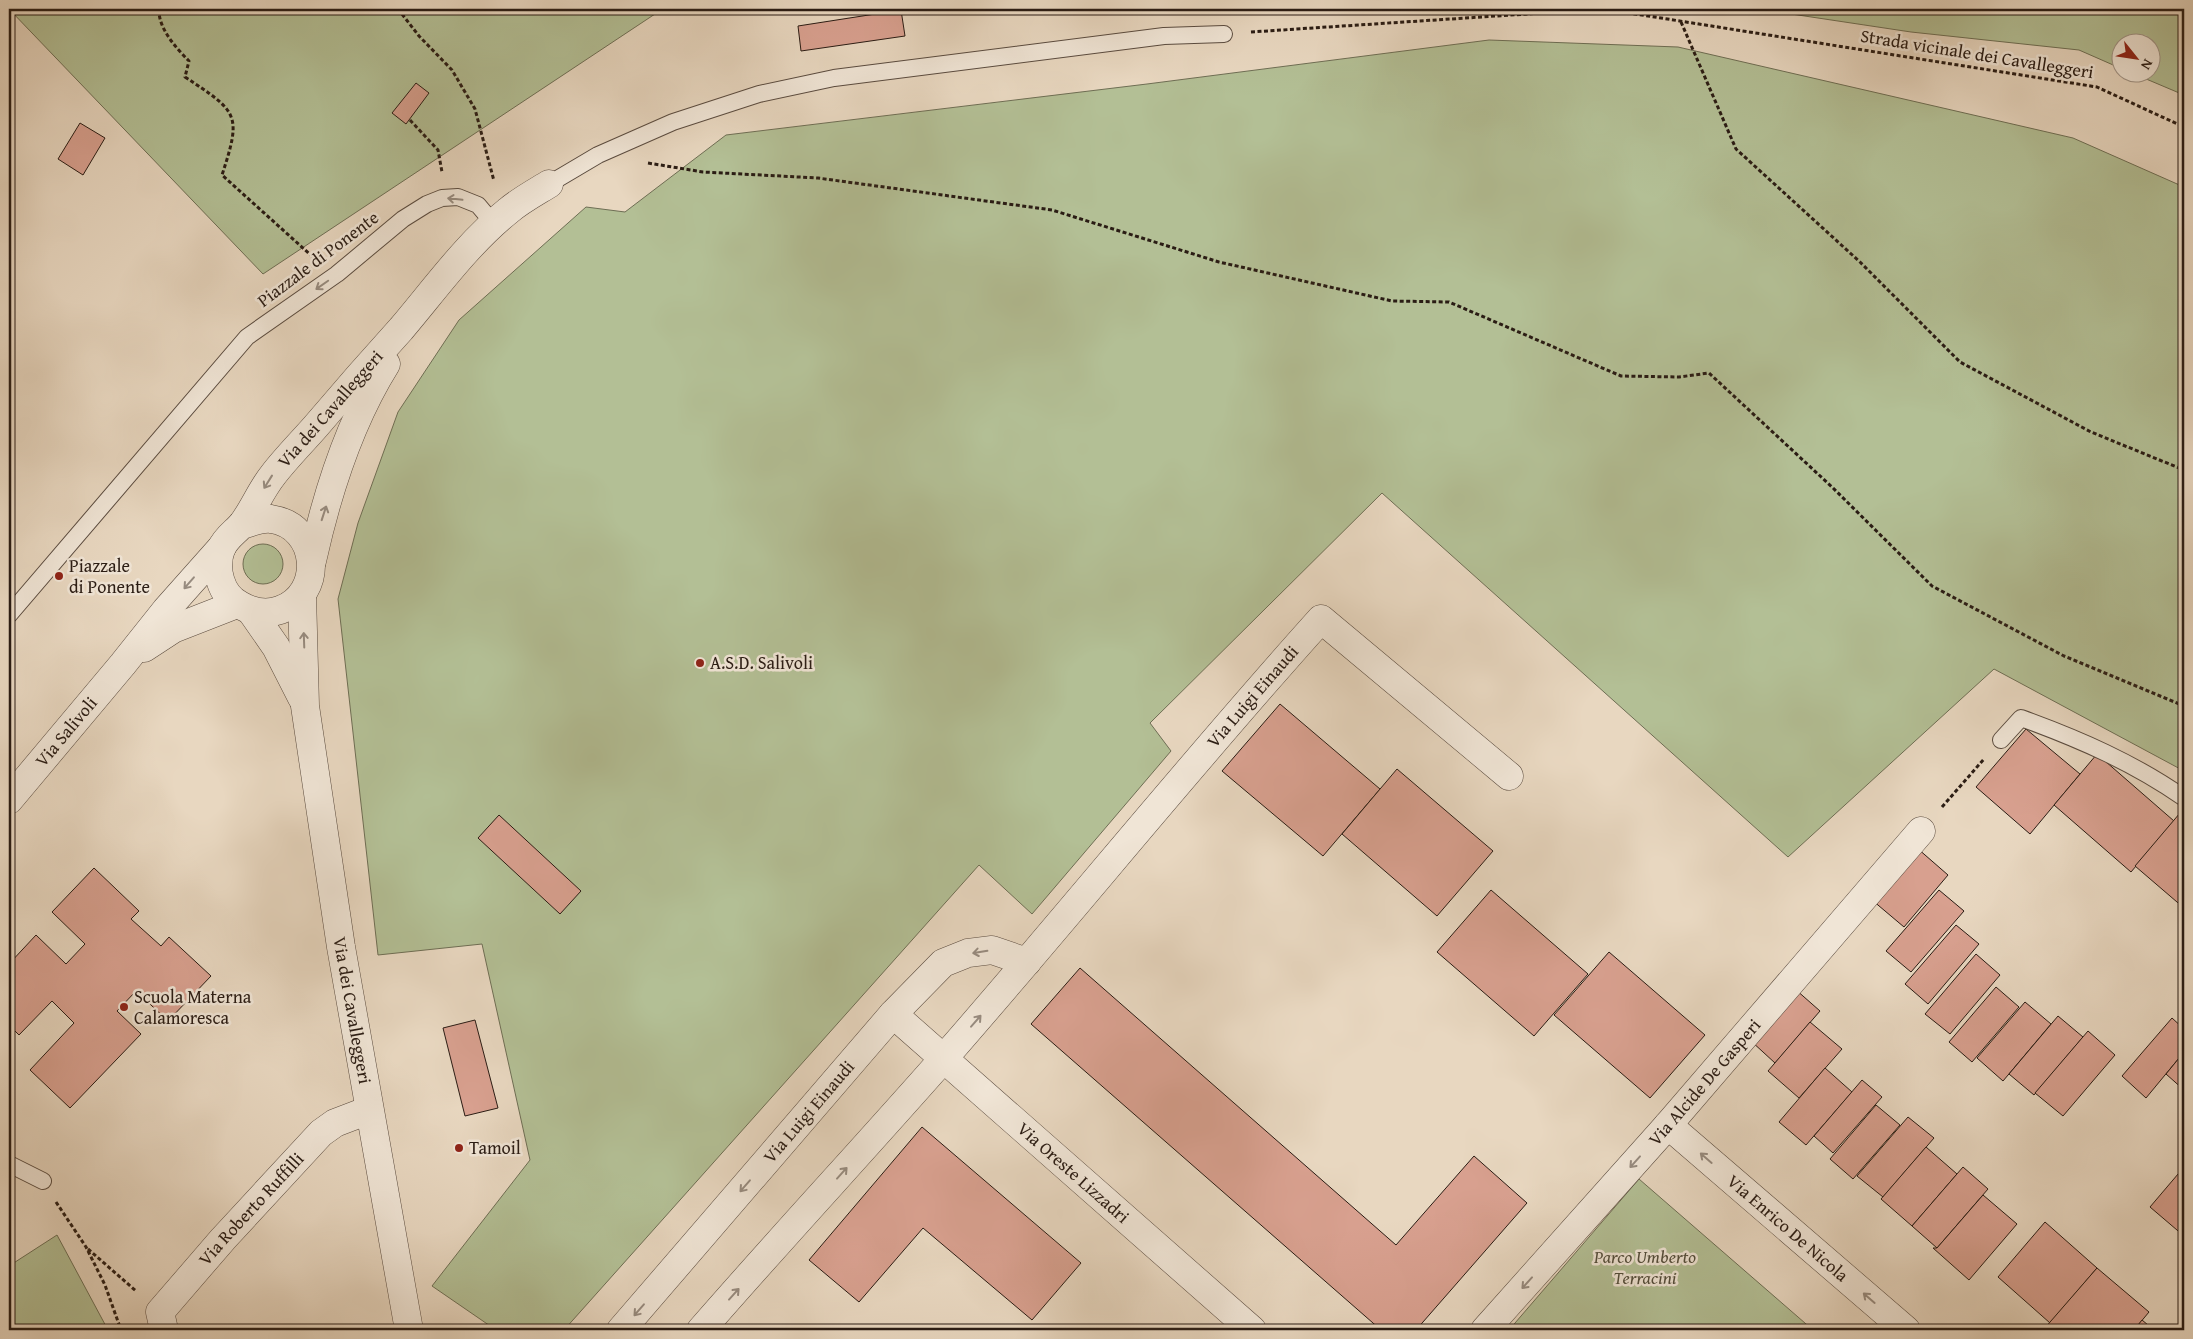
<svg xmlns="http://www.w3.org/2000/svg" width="2193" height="1339" font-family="'Gentium Book Plus',serif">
	<rect width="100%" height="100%" fill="#e8d7c0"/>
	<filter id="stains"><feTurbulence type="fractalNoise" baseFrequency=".004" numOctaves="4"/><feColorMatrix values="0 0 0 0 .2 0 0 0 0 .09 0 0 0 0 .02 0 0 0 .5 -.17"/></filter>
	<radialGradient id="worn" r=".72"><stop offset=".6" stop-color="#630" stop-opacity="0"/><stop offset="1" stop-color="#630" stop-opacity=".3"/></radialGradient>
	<g fill="#b3bf95" stroke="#6e6e54">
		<polygon points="9,9 671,9 655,14 263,274"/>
		<polygon points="1758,9 2184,9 2184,95 2132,73 2150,72 2150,42 2120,42 2120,68 2079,50 1911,32"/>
		<polygon points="1489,40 1678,47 2073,138 2184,187 2184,771 1994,669 1788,857 1382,493 1150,723 1171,751 1032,914 979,865 564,1330 496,1330 432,1286 530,1160 482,944 378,955 338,599 358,523 398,412 459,320 586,207 625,212 726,135 1147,84"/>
		<circle cx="263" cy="564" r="20"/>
		<polygon points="1639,1179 1813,1330 1509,1330"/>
		<polygon points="57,1235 108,1330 9,1330 9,1266"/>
	</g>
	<g fill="#d8a08f" stroke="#2a1c14">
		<polygon points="901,10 905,36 801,51 798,26"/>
		<polygon points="416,83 429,93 406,124 392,113"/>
		<polygon points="80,123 105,138 83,175 58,159"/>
		<polygon points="1280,704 1380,789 1323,856 1222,771"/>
		<polygon points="2026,729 2080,774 2030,834 1976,787"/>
		<polygon points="2097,754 2174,821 2131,872 2054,805"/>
		<polygon points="1397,769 1493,851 1437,916 1342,834"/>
		<polygon points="2180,813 2184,817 2184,908 2135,866"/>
		<polygon points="499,815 581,891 560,914 478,838"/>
		<polygon points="1917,848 1948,875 1904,927 1872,900"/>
		<polygon points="94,868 139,911 131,919 161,946 169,937 211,976 168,1021 136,991 117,1011 141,1034 70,1108 30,1070 74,1023 52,1001 19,1035 9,1025 9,964 36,935 66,964 85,944 52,912"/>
		<polygon points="1491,890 1588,974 1534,1036 1437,952"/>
		<polygon points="1939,890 1964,911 1911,972 1886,951"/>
		<polygon points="1956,925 1979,944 1928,1004 1905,984"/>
		<polygon points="1609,952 1705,1035 1650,1098 1554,1015"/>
		<polygon points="1976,954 2000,975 1950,1034 1925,1014"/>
		<polygon points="1080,968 1396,1245 1474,1156 1527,1203 1416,1330 1381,1330 1031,1024"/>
		<polygon points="1996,987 2019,1007 1972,1062 1949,1042"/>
		<polygon points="1795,989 1820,1011 1775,1063 1751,1041"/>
		<polygon points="2025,1002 2051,1024 2003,1081 1977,1058"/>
		<polygon points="2058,1016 2083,1037 2034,1095 2009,1074"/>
		<polygon points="2172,1018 2184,1029 2184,1052 2146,1098 2122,1076"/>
		<polygon points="475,1020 498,1108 465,1116 443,1028"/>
		<polygon points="1810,1022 1842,1049 1799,1098 1768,1071"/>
		<polygon points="2088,1031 2115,1055 2063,1116 2035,1093"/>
		<polygon points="2184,1052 2184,1090 2166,1074"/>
		<polygon points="1825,1068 1852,1092 1806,1145 1779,1122"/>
		<polygon points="1862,1080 1882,1097 1833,1153 1814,1136"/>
		<polygon points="1876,1105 1900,1125 1853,1179 1830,1159"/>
		<polygon points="1908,1117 1934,1138 1883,1197 1857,1176"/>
		<polygon points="922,1127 1081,1263 1032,1320 923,1228 859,1302 809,1260"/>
		<polygon points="1926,1147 1957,1174 1912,1226 1881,1199"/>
		<polygon points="1963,1167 1988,1189 1937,1248 1912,1226"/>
		<polygon points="2184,1167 2184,1236 2150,1207"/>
		<polygon points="1983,1195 2017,1224 1969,1280 1933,1248 1937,1248"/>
		<polygon points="2045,1222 2097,1268 2050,1323 1998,1277"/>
		<polygon points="2097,1268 2149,1312 2134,1330 2045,1330 2044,1329"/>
		<polygon points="2142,1320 2154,1330 2134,1330"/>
	</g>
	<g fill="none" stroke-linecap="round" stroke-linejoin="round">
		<defs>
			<g id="lane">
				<polyline points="549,184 598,155 673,122 759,94 834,78 1164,36 1224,34"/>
				<polyline points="9,615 247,337 337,274 403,219 427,204 442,198 458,197 478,205 494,224"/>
				<path d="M2001,740L2021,718C2079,739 2134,763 2184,798"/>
				<polyline points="9,1164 43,1181"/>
			</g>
			<g id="street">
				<path id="s1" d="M242,525C251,522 261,518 271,519C320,526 325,594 280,610C266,615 252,612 240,605C220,595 214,568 221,549C226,537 236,532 243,523C254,508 261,490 273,475C286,458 302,442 316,426C344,393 372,361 401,329C435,289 467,244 508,211C521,200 536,192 549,184"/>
				<path d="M312,561C327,493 349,423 386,364"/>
				<path id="s2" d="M302,595L305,706L341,947L409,1330"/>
				<polyline points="251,611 276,647 302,698"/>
				<polyline points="144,648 173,629 237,604"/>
				<path id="s3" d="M9,800L123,664L166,610L222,547"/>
				<path id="s4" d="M893,1014L1252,1330"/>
				<path id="s5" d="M1668,1125L1906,1330"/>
				<path id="s6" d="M164,1330L160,1312L223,1239L321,1133L335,1123L369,1110"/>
				<path id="s7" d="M621,1330L893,1014L943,963L968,953L992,950L1027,962"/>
				<path id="s8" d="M701,1330C781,1238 864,1149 944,1058C1071,913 1192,762 1321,619L1509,776"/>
				<path id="s9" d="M1485,1330L1668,1125L1921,831"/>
			</g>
		</defs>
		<use href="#lane" stroke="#5a4b3f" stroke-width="18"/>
		<use href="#street" stroke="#5a4b3f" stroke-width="29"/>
		<g stroke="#2a1c14" stroke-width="3" stroke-dasharray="4 2.5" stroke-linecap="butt">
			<path d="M159,9C158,28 176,48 189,61L185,77C238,112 242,114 222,175L314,258"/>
			<polyline points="398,9 419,36 452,70 475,109 494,181"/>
			<polyline points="1681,22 1736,149 1860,262 1960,362 2091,432 2184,470"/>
			<polyline points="1251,32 1604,9 2097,87 2184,127"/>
			<polyline points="410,120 438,150 442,172"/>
			<polyline points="648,163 703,172 818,178 1052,210 1219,262 1392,301 1449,302 1621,376 1679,377 1709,373 1832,487 1932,586 2064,656 2184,706"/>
			<polyline points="1942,807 1984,759"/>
			<polyline points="56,1202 86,1247 105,1285 121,1330"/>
			<polyline points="88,1249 136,1291"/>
		</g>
		<use href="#lane" stroke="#f0e5d6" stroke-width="16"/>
		<use href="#street" stroke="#f0e5d6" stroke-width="28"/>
	</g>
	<defs><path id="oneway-shaft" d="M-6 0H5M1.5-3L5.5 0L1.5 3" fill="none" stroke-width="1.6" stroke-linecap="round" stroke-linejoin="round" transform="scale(1.25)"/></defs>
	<g stroke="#978b7f">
		<use href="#oneway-shaft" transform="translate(455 199) rotate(-174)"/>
		<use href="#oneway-shaft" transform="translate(322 285) rotate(145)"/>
		<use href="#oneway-shaft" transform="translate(268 482) rotate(122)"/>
		<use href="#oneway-shaft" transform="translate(324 513) rotate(-72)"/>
		<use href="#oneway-shaft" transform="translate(189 583) rotate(131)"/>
		<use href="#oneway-shaft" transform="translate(304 640) rotate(-92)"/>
		<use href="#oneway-shaft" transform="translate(980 952) rotate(171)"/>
		<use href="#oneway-shaft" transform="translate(976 1021) rotate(-49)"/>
		<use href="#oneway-shaft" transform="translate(1706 1158) rotate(-139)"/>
		<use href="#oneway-shaft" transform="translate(1635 1162) rotate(132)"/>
		<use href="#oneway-shaft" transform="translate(842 1173) rotate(-48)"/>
		<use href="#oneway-shaft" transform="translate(745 1186) rotate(131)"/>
		<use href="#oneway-shaft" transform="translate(1527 1283) rotate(132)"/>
		<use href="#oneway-shaft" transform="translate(734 1294) rotate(-48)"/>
		<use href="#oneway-shaft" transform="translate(1869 1298) rotate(-139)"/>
		<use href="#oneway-shaft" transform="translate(639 1310) rotate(131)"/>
	</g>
	<g fill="#8f2418" stroke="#f0e5d6" stroke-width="2">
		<circle cx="59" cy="576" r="5"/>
		<circle cx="700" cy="663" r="5"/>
		<circle cx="124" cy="1007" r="5"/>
		<circle cx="459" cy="1148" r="5"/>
	</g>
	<g text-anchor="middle" stroke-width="5" stroke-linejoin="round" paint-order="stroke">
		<g font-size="18" fill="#2a1c14" stroke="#f0e5d6">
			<text transform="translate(1977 54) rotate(9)" y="6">Strada vicinale dei Cavalleggeri</text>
			<text transform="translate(318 259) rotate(-37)" y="6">Piazzale di Ponente</text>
			<text dy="6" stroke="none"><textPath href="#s1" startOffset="439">Via dei Cavalleggeri</textPath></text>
			<text dy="6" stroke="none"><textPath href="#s8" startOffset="840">Via Luigi Einaudi</textPath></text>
			<text dy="6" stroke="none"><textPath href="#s3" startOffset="89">Via Salivoli</textPath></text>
			<text dy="6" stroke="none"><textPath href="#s2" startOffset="419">Via dei Cavalleggeri</textPath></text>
			<text dy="6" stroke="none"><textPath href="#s9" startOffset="331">Via Alcide De Gasperi</textPath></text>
			<text dy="6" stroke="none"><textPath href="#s7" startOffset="288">Via Luigi Einaudi</textPath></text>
			<text dy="6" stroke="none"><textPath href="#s4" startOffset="240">Via Oreste Lizzadri</textPath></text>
			<text dy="6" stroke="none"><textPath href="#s6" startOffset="156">Via Roberto Ruffilli</textPath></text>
			<text dy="6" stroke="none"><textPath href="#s5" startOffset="158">Via Enrico De Nicola</textPath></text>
		</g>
		<g font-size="18" fill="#2a1c14" stroke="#f0e5d6" text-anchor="start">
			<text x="69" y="572">Piazzale<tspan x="69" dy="21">di Ponente</tspan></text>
			<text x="710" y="669">A.S.D. Salivoli</text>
			<text x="134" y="1003">Scuola Materna<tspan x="134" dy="21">Calamoresca</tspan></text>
			<text x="469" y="1154">Tamoil</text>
		</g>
		<g font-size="18" font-style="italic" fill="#534d3b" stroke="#f0e5d6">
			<text x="1645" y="1263">Parco Umberto<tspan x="1645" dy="21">Terracini</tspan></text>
		</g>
	</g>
	<rect width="2193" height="1339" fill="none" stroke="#e8d7c0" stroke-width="30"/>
	<rect x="10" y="10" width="2173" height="1319" fill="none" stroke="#2a1c14" stroke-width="2.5"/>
	<rect x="15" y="15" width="2163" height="1309" fill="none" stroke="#2a1c14"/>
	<g transform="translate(2136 58) rotate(120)"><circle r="24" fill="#f0e5d6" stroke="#a19588"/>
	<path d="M0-4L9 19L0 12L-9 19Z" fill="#8f2418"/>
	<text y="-8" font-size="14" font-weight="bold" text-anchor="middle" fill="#2a1c14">N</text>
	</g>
	<rect width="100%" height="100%" filter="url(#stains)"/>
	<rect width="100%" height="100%" fill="url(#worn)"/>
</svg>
